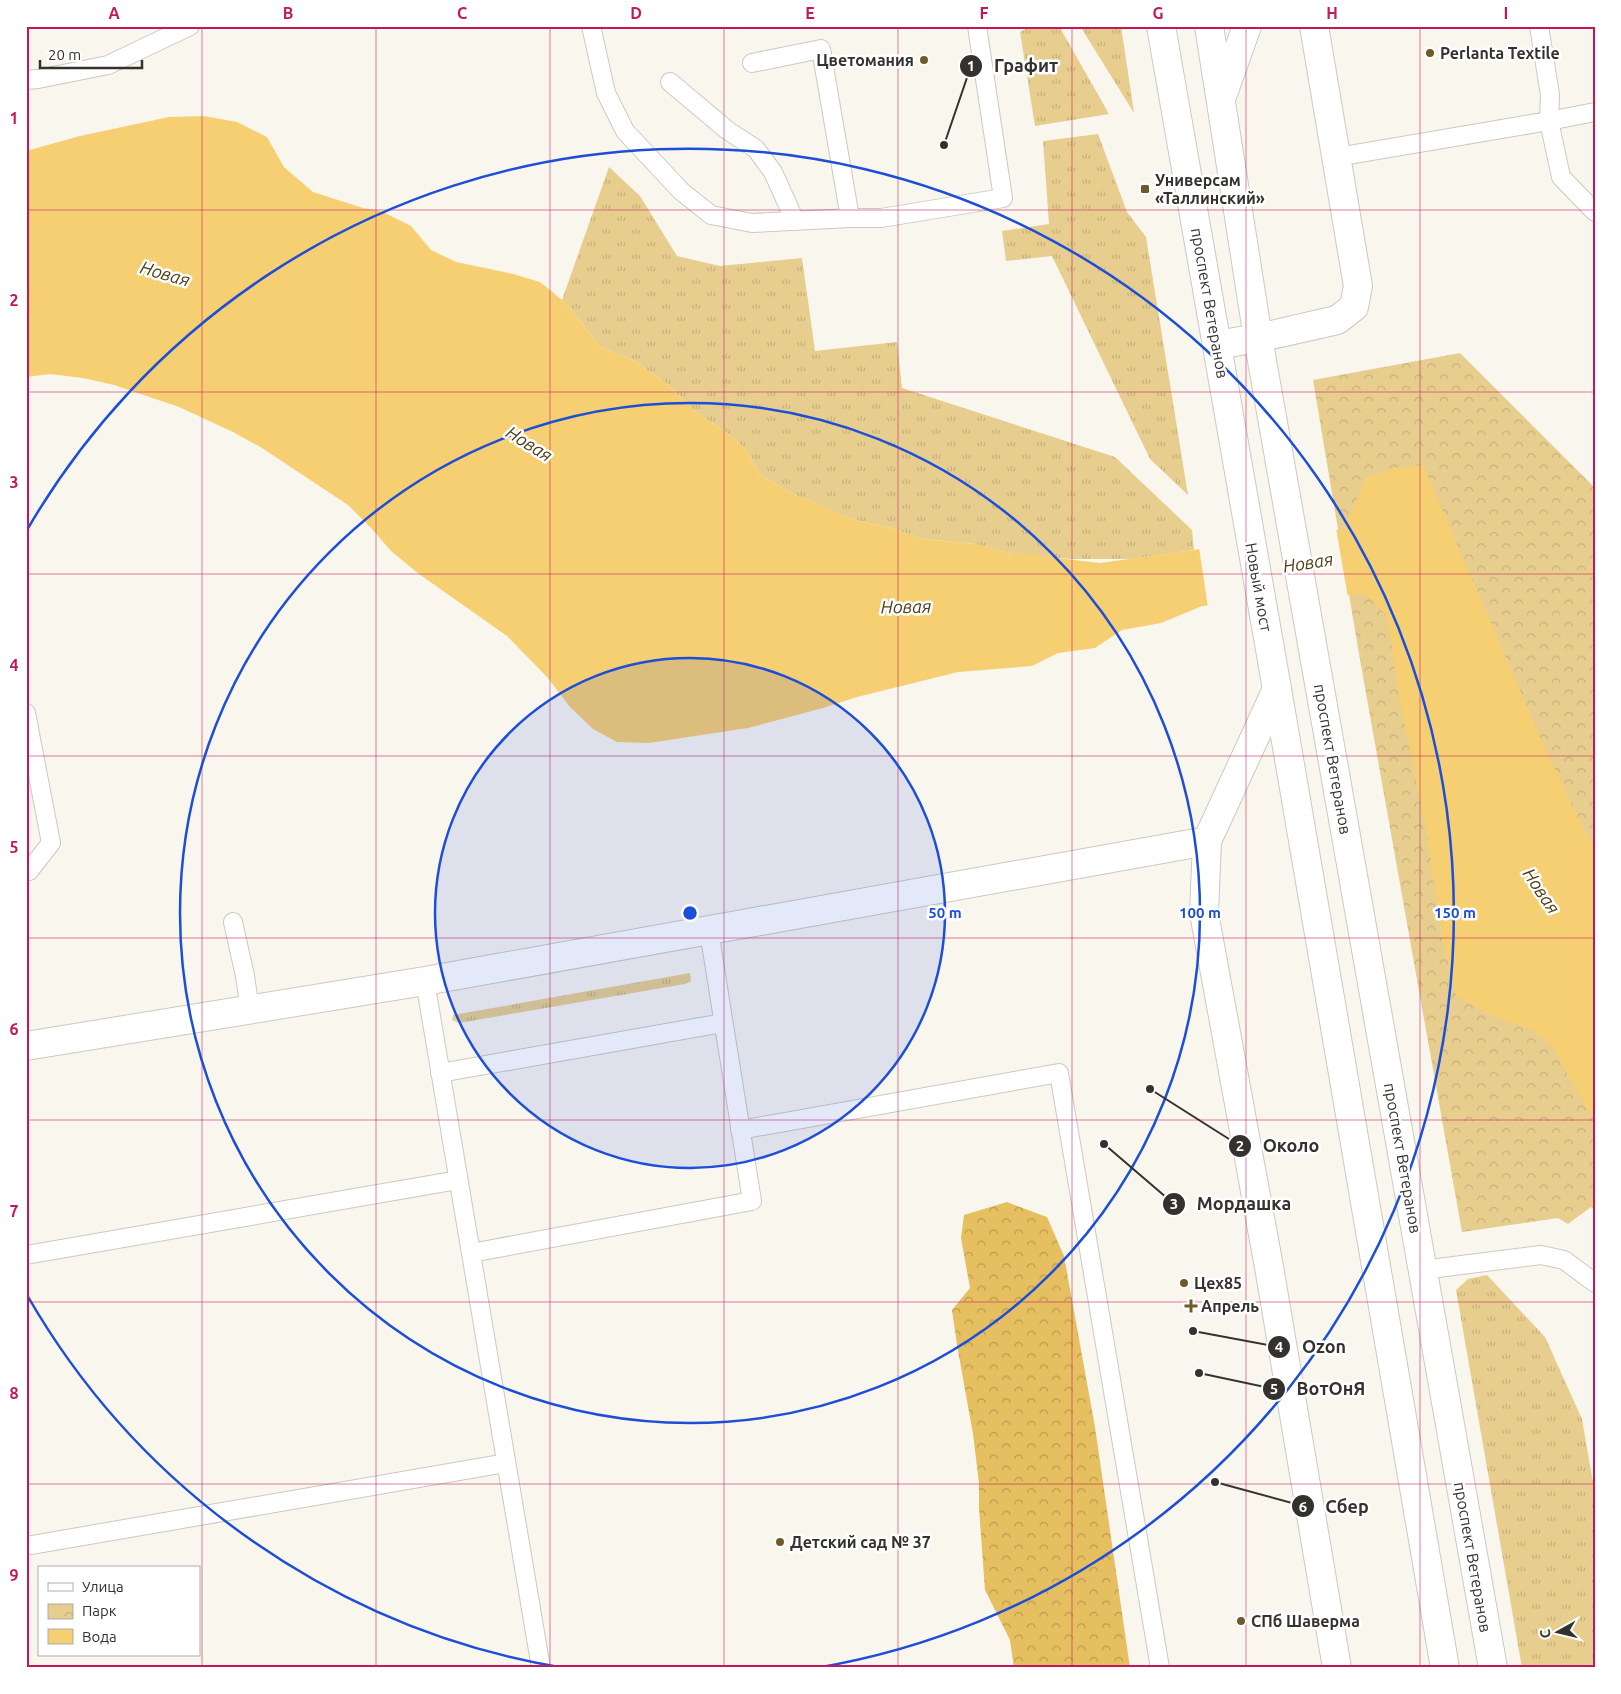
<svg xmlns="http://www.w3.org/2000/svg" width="1621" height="1694" font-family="Ubuntu,sans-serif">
	<defs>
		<pattern id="grass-tufts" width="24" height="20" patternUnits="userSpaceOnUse" patternTransform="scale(1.25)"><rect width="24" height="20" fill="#e8ce8e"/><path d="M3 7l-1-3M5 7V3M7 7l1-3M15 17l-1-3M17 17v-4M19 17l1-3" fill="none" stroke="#c7b17b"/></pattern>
		<pattern id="forest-crowns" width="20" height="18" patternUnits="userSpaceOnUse" patternTransform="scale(1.25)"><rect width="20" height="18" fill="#e5bf60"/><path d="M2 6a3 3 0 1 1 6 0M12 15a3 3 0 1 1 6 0" fill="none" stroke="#ba9c50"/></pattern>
		<pattern id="park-crowns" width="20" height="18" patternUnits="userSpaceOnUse" patternTransform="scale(1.25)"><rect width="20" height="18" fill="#e8ce8e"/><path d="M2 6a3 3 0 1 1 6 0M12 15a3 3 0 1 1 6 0" fill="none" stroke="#c7b17b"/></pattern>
	</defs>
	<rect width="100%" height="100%" fill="#f9f6ee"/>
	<g fill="url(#grass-tufts)">
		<polygon points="1031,26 1059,26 1109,114 1035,126 1020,32"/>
		<polygon points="1080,26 1121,26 1134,113"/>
		<polygon points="1098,134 1127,212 1146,237 1188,495 1150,459 1052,256 1006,261 1002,231 1049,224 1043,141"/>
		<polygon points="609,167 640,196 677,256 720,266 802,258 815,351 897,342 902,388 1115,457 1192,530 1194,550 1131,559 1073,559 1042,557 1005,552 975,544 924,539 891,528 855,520 833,511 791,493 760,474 746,450 726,432 693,410 667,384 635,361 600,347 582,323 562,300"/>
		<polygon points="690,973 691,981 685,984 459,1023 452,1020 453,1015"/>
		<polygon points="1487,1275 1545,1337 1582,1419 1595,1494 1595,1668 1522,1668 1456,1290 1468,1279"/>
	</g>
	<polygon fill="url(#forest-crowns)" points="1007,1202 1047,1217 1064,1256 1095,1427 1130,1668 1014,1668 1010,1640 985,1590 979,1508 979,1483 973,1434 957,1345 952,1310 970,1288 961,1238 964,1215"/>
	<polygon fill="url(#park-crowns)" points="1460,353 1595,488 1595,1210 1591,1207 1568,1224 1558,1218 1462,1232 1359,654 1313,380"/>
	<polygon fill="#f5cf71" points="204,116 237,122 267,137 284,167 313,192 363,208 381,211 411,226 431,250 456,262 513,274 540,282 562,300 582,323 600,347 635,361 667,384 693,410 726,432 746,450 760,474 791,493 855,520 891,528 924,539 975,544 1006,552 1100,563 1194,550 1250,540 1344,529 1365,479 1395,468 1423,465 1540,737 1577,816 1595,850 1595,1115 1587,1108 1552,1046 1533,1030 1496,1018 1456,996 1442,938 1427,835 1399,696 1387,616 1365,594 1202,606 1161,623 1122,630 1095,648 1058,653 1032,666 958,672 857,697 823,708 748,728 649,743 617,742 593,729 570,707 547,677 507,636 419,574 391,551 371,528 348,505 262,448 233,432 179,407 114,385 83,378 50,374 26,377 26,151 80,136 169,117"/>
	<polygon fill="#f9f6ee" points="1336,528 1348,598 1208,608 1199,547 1250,537"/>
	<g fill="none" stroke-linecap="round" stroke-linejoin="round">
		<defs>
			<g id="lane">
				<polyline points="591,26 606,93 625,131 681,191 711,215 752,223 850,218"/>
				<polyline points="1539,26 1550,95 1549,121 1595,112"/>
				<polyline points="752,63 821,49 850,218 881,218 1003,198 977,26"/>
				<polyline points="26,80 38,79 108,65 190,26"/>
				<polyline points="670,82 727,130 756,149 773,172 795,221"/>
				<polyline points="1337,157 1549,121 1561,177 1595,212"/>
				<polyline points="26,713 51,843 29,871 26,871"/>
				<polyline points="233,922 245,976 250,1010"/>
				<polyline points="425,981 541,1668"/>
				<polyline points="440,1073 723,1023"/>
				<polyline points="740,1130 1059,1073 1160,1668"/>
				<polyline points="471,1253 752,1201 709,931"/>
				<polyline points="26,1255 458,1180"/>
				<polyline points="1422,1270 1541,1255 1564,1260 1595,1283"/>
				<polyline points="26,1546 506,1463"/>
			</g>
			<g id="street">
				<polyline points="1221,99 1247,26"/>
				<polyline points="1217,345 1258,338 1337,320 1354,307 1358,286 1314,26"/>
				<polyline points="1277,689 1207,841 1204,913 1269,1267 1337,1668"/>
				<polyline points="26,1046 425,981 1207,841"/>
			</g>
			<g id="secondary">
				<polyline points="1161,26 1277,689 1445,1668"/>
				<polyline points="1209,26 1258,338 1493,1668"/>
			</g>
		</defs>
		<use href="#lane" stroke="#ccc9c1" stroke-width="20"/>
		<use href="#street" stroke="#ccc9c1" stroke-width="30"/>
		<use href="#secondary" stroke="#ccc9c1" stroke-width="30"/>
		<use href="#lane" stroke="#fff" stroke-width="18"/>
		<use href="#street" stroke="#fff" stroke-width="28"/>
		<use href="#secondary" stroke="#fff" stroke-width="28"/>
	</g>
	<path fill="none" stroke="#c2185b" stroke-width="1" stroke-opacity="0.55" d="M202,26V1668M376,26V1668M550,26V1668M724,26V1668M898,26V1668M1072,26V1668M1246,26V1668M1420,26V1668M26,210H1595M26,392H1595M26,574H1595M26,756H1595M26,938H1595M26,1120H1595M26,1302H1595M26,1484H1595"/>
	<circle cx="690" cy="913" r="255" fill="#1d4ed8" fill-opacity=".12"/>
	<g fill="none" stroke="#1d4ed8" stroke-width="2.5">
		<circle cx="690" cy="913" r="255"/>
		<circle cx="690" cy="913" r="510"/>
		<path d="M564 1668A765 765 0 0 1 27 1295M27 530A765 765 0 1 1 816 1668"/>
	</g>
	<g fill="#6f5b2a" stroke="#fff" stroke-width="2">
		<circle cx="1430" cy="53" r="5"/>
		<circle cx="924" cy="60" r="5"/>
		<rect x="1140" y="184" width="10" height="10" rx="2.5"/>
		<circle cx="1184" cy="1283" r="5"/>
		<path d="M1188.5 1298.5h5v5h5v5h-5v5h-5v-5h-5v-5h5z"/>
		<circle cx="780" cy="1542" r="5"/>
		<circle cx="1241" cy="1621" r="5"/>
	</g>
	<g text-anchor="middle" stroke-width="5" stroke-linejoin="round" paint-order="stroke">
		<g font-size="16" font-weight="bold" fill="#33322f" stroke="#fff" text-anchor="start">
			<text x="1440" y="59">Perlanta Textile</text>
			<text x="914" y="66" text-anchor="end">Цветомания</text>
			<text x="1155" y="186">Универсам<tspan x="1155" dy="18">«Таллинский»</tspan></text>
			<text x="1194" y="1289">Цех85</text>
			<text x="1201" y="1312">Апрель</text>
			<text x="790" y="1548">Детский сад № 37</text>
			<text x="1251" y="1627">СПб Шаверма</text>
		</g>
		<g font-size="16" fill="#33322f" stroke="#fff">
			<text transform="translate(1210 303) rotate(80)" y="6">проспект Ветеранов</text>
			<text transform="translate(1259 587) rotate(80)" y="6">Новый мост</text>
			<text transform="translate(1333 759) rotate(80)" y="6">проспект Ветеранов</text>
			<text transform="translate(1403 1158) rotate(80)" y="6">проспект Ветеранов</text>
			<text transform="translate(1473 1557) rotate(80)" y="6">проспект Ветеранов</text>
		</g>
		<g font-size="18" font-style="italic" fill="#4f3f17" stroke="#fff">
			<text transform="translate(165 274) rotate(16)" y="6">Новая</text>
			<text transform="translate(529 444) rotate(32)" y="6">Новая</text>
			<text transform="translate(1308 563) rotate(-9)" y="6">Новая</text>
			<text transform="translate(906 607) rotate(-1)" y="6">Новая</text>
			<text transform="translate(1541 891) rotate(56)" y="6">Новая</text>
		</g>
	</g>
	<circle cx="690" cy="913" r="8" fill="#1d4ed8" stroke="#fff" stroke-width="2.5"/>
	<g font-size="15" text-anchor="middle" font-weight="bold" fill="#1d4ed8" stroke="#fff" stroke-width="5" stroke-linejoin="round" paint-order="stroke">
		<text x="945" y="918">50 m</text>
		<text x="1200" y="918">100 m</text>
		<text x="1455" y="918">150 m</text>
	</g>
	<path fill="none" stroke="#33322f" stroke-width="2" d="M944 145L971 66M1150 1089L1240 1146M1104 1144L1174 1204M1193 1331L1279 1347M1199 1373L1274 1389M1215 1482L1303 1506"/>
	<g fill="#33322f" stroke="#fff" stroke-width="2">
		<circle cx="944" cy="145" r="5"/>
		<circle cx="1150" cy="1089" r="5"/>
		<circle cx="1104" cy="1144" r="5"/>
		<circle cx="1193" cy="1331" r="5"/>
		<circle cx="1199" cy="1373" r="5"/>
		<circle cx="1215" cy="1482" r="5"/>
		<circle cx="971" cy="66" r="12"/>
		<circle cx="1240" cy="1146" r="12"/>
		<circle cx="1174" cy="1204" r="12"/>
		<circle cx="1279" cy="1347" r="12"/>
		<circle cx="1274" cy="1389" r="12"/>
		<circle cx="1303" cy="1506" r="12"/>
	</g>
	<g font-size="15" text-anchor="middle" font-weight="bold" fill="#fff">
		<text x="971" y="71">1</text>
		<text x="1240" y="1151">2</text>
		<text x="1174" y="1209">3</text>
		<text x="1279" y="1352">4</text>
		<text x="1274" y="1394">5</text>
		<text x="1303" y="1512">6</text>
	</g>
	<g font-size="18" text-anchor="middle" font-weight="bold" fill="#33322f" stroke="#fff" stroke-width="5" stroke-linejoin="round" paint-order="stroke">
		<text x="1026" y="72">Графит</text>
		<text x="1291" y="1152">Около</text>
		<text x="1244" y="1210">Мордашка</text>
		<text x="1324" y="1353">Ozon</text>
		<text x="1331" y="1395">ВотОнЯ</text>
		<text x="1347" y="1513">Сбер</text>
	</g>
	<rect width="1621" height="1694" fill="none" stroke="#ffffff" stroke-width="55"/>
	<rect x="38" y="1566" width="162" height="90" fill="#ffffff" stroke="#adadac"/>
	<rect x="48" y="1583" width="25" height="8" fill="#ffffff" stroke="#adadac"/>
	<text x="82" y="1592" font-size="15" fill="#33322f">Улица</text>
	<rect x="48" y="1604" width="25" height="15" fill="url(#park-crowns)" stroke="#adadac"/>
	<text x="82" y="1616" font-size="15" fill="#33322f">Парк</text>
	<rect x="48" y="1629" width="25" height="15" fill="#f5cf71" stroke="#adadac"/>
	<text x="82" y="1642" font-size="15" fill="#33322f">Вода</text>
	<g transform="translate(1558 1632) rotate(262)" stroke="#ffffff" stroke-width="4" paint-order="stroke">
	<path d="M0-4L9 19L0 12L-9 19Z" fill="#33322f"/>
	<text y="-8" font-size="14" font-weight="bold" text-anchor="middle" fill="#33322f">С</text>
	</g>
	<path d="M40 60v8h102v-8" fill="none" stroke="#33322f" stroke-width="2.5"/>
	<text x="48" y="60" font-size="15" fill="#33322f" stroke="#ffffff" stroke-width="4" paint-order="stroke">20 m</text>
	<rect x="28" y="28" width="1566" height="1638" fill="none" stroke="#c2185b" stroke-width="2"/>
	<g font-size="16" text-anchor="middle" font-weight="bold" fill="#c2185b">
		<text x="114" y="19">A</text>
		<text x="288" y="19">B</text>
		<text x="462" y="19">C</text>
		<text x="636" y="19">D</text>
		<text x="810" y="19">E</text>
		<text x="984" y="19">F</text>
		<text x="1158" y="19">G</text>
		<text x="1332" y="19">H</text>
		<text x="1506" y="19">I</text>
		<text x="14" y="124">1</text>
		<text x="14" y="306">2</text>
		<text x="14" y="488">3</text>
		<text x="14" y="671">4</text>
		<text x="14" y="853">5</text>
		<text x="14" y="1035">6</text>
		<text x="14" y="1217">7</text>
		<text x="14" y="1399">8</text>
		<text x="14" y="1581">9</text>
	</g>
</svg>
